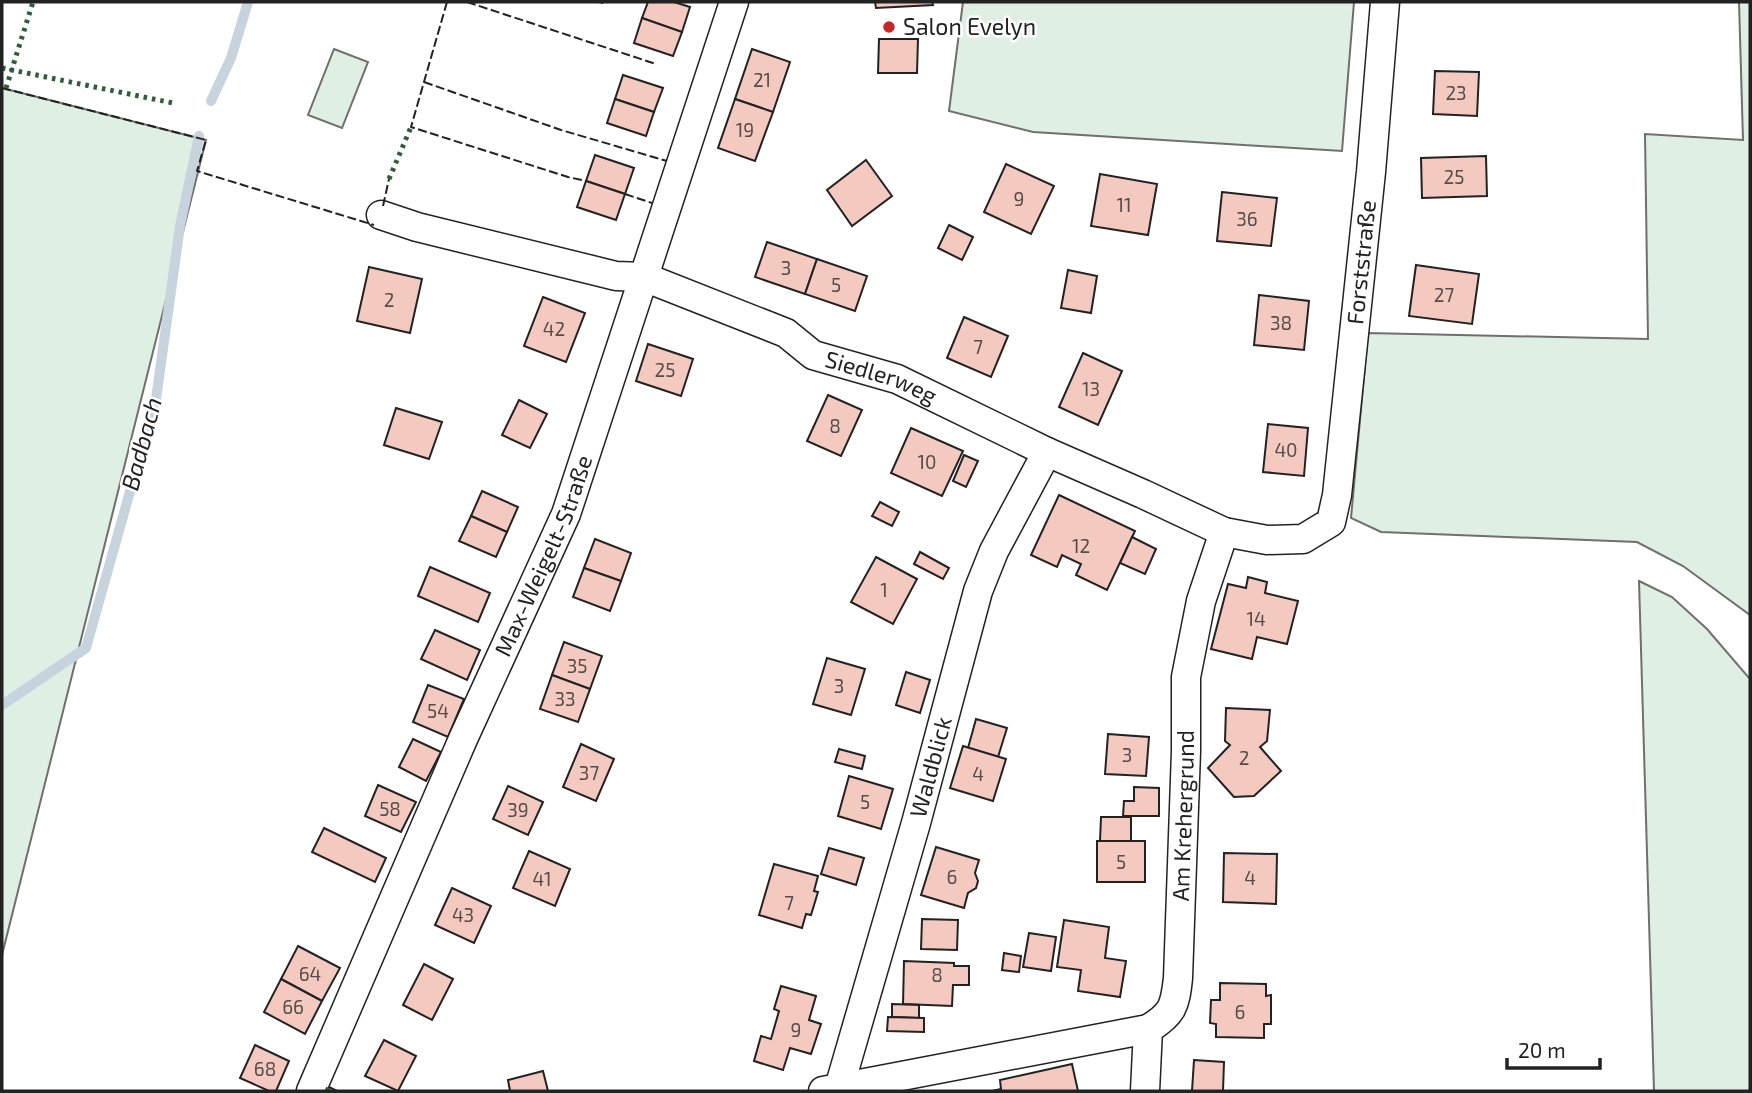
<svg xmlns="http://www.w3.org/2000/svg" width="1752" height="1093" font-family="'Exo 2',sans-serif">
	<rect width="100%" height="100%" fill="#fff"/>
	<g fill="#e0efe3" stroke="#6f6f6f" stroke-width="2">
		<polygon points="963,2 1354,2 1342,151 1033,132 949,111"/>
		<polygon points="1739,2 1750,2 1750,615 1683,566 1637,542 1381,532 1351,518 1368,333 1648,339 1645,134 1743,140"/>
		<polygon points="334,49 368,62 342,128 308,115"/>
		<polygon points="2,88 206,140 2,955"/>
		<polygon points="1639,581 1672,597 1707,629 1750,679 1750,1091 1654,1091"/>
	</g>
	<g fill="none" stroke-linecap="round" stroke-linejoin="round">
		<g stroke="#c7d3dd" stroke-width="10">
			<polyline points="211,101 231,58 248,2"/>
			<polyline points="2,705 86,648 156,399 180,226 199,136"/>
		</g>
	</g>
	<g fill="#f3c9c0" stroke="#222" stroke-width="2">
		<polygon points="648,2 674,2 690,7 682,32 642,18"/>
		<polygon points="875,2 932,2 933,5 876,8"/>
		<polygon points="642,18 682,32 673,56 634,43"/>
		<polygon points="879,39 918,39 917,73 878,73"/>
		<polygon points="752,49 790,62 773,112 735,99"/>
		<polygon points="1435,71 1479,72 1477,116 1433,114"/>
		<polygon points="623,75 663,88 654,112 615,99"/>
		<polygon points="615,99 654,112 646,136 607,123"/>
		<polygon points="735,99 773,112 755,161 718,148"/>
		<polygon points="595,155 634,168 625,194 586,181"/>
		<polygon points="1486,156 1487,196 1422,198 1421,158"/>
		<polygon points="866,160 892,196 852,226 827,190"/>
		<polygon points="1006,164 1054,186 1031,234 984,212"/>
		<polygon points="1100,174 1157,184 1148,235 1091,226"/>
		<polygon points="586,181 625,194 616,220 577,207"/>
		<polygon points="1222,192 1277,198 1271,246 1217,241"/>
		<polygon points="949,225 973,237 962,260 938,248"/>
		<polygon points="767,242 817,259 805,294 755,277"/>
		<polygon points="817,259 867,276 855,311 805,294"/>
		<polygon points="1416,265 1479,274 1472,324 1409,316"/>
		<polygon points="369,267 422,279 410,333 357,321"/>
		<polygon points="1068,270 1097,276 1091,313 1061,308"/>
		<polygon points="1259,295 1309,301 1304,350 1254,345"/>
		<polygon points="543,297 585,313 566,362 524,346"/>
		<polygon points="964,317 1008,336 991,377 947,358"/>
		<polygon points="648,344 693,359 681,396 636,381"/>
		<polygon points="1083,353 1122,371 1098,425 1059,407"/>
		<polygon points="828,395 862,410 841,456 807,441"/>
		<polygon points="519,400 547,414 530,448 502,435"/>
		<polygon points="396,408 442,422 429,459 384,445"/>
		<polygon points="1268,424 1308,428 1304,476 1263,472"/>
		<polygon points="911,428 963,451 942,496 891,473"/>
		<polygon points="964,455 978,461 966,487 953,481"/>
		<polygon points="482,491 518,507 507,532 471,516"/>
		<polygon points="1059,495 1135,531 1107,590 1076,575 1081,564 1062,555 1057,567 1031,555"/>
		<polygon points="880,502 899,512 892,526 872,516"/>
		<polygon points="471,516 507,532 496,557 459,541"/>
		<polygon points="1132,537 1156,549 1145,574 1120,563"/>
		<polygon points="595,539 631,553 621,581 584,568"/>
		<polygon points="920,552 949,568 943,579 914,564"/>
		<polygon points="876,557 917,579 893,624 851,602"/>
		<polygon points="430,567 490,593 478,622 418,596"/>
		<polygon points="584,568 621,581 610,611 573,597"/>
		<polygon points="1248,577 1267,582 1265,593 1298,601 1287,644 1257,637 1252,659 1211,649 1228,584 1246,588"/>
		<polygon points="435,630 480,650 467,680 421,659"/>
		<polygon points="564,642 602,656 590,689 552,675"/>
		<polygon points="827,658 865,669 851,715 813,704"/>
		<polygon points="906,672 930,680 920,713 896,705"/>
		<polygon points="552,675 590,689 578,722 540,709"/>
		<polygon points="428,685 464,699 448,737 413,722"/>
		<polygon points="1226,708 1270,710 1267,741 1260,747 1281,771 1254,796 1234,797 1208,768 1230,745 1225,741"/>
		<polygon points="976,719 1007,728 998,757 968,748"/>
		<polygon points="1108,734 1149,737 1146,776 1105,774"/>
		<polygon points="413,739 441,752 426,781 399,767"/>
		<polygon points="581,744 614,759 596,801 563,787"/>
		<polygon points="963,746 1006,759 993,801 950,788"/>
		<polygon points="839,749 865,756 862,769 835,762"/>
		<polygon points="849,776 893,789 881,829 838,816"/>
		<polygon points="378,785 416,802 401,832 365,816"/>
		<polygon points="508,786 543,802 528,835 493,819"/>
		<polygon points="1134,787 1159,788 1159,816 1123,816 1124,801 1134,801"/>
		<polygon points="1101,817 1131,817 1131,841 1100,841"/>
		<polygon points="324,828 386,858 375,882 312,852"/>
		<rect x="1097" y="841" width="48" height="41"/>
		<polygon points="936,847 979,860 975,873 978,881 976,888 968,893 964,908 921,895"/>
		<polygon points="829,848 864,858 856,885 821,874"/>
		<polygon points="529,851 570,869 555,906 513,888"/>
		<polygon points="1224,853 1277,854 1276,904 1223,902"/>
		<polygon points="774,864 818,876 814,891 818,892 811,915 806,914 802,928 759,915"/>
		<polygon points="452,888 491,906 474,943 435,925"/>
		<polygon points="922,919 958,920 957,950 921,949"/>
		<polygon points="1064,920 1109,927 1105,958 1126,961 1120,997 1078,991 1081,970 1057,967"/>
		<polygon points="1029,933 1056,937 1051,971 1023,967"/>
		<polygon points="298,946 340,968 322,1001 281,979"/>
		<polygon points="1004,953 1021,956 1019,972 1002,970"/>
		<polygon points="904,961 954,963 954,966 969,966 969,985 953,985 952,1006 903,1004"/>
		<polygon points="424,964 453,979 432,1020 403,1005"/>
		<polygon points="281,979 322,1001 305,1034 264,1012"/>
		<polygon points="1220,983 1266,984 1266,996 1271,995 1271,1024 1264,1024 1264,1038 1216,1037 1216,1024 1210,1023 1211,1000 1220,1000"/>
		<polygon points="781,986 816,996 809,1020 821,1024 811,1054 790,1048 783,1070 754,1061 761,1036 771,1039 779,1011 774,1009"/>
		<polygon points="892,1004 919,1005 919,1018 892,1017"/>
		<polygon points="888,1017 924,1018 924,1032 887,1031"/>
		<polygon points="384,1040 416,1056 398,1091 365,1076"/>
		<polygon points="255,1045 289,1061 276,1091 269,1091 240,1078"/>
		<polygon points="1194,1060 1224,1062 1223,1091 1192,1091"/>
		<polygon points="1072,1064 1078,1091 992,1091 1001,1089 1000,1080"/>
		<polygon points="543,1071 548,1091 510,1091 508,1080"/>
	</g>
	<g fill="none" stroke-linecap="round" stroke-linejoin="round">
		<defs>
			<g id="street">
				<path id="s1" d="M381,215L417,227L616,276L644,277L786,333L813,355L897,379L1047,452L1143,494L1224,532L1267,540L1303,539L1331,522L1337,495L1371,172L1385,2"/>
				<path id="s2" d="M311,1091L463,739L566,514L734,2"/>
				<path id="s3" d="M823,1091L1148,1029C1173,1014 1175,1006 1178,978L1186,751V677L1201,601L1224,532"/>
				<path id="s4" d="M836,1091L839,1088L916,823L978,591L994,551L1047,452"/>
				<polyline points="1145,1091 1148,1029"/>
			</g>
		</defs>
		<use href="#street" stroke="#222" stroke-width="31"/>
		<use href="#street" stroke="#fff" stroke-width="28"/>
		<g stroke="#2f5e38" stroke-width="5" stroke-dasharray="3.5 5" stroke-linecap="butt">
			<polyline points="2,68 173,103"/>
			<polyline points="6,88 33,2"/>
			<polyline points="389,179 411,127"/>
			<polyline points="327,1091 329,1087"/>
		</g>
		<g stroke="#222" stroke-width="2" stroke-dasharray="9 3.5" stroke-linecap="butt">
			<polyline points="447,2 411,127 568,177 586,181"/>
			<polyline points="467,2 656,64"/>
			<polyline points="599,2 603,3"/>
			<polyline points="424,82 561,130 667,161"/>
			<polyline points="2,88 206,140 197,171 374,225"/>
			<polyline points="625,194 652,203"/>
			<polyline points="383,206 389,179"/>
			<polyline points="329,1087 337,1091"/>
		</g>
	</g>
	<circle fill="#c62828" stroke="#fff" stroke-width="2.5" cx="889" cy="27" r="7"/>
	<g text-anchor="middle" stroke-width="5" stroke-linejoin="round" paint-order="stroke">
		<g font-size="19" fill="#564c4a">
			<text x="762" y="87">21</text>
			<text x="1456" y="100">23</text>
			<text x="745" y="137">19</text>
			<text x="1454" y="184">25</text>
			<text x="1019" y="206">9</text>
			<text x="1124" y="212">11</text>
			<text x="1247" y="226">36</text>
			<text x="786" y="275">3</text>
			<text x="836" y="292">5</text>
			<text x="1444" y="302">27</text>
			<text x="389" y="307">2</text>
			<text x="1281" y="330">38</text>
			<text x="554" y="336">42</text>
			<text x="978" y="354">7</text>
			<text x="665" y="377">25</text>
			<text x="1091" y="396">13</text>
			<text x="835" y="433">8</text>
			<text x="1286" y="457">40</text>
			<text x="927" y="469">10</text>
			<text x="1081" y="553">12</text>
			<text x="884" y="597">1</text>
			<text x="1256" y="626">14</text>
			<text x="577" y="673">35</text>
			<text x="839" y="693">3</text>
			<text x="565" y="706">33</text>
			<text x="438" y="718">54</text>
			<text x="1127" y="762">3</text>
			<text x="1244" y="765">2</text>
			<text x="589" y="780">37</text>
			<text x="978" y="781">4</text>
			<text x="865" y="809">5</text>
			<text x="390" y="816">58</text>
			<text x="518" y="817">39</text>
			<text x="1121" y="869">5</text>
			<text x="952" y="884">6</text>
			<text x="1250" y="885">4</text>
			<text x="542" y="886">41</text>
			<text x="789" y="910">7</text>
			<text x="463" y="922">43</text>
			<text x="310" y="981">64</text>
			<text x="937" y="982">8</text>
			<text x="293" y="1014">66</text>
			<text x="1240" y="1019">6</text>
			<text x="796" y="1037">9</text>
			<text x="265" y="1076">68</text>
		</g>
		<g font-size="23" fill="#222" stroke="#fff" text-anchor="start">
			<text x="903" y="35">Salon Evelyn</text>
		</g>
		<g font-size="23" fill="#222" stroke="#fff">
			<text dy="8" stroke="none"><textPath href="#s1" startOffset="1281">Forststraße</textPath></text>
			<text dy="8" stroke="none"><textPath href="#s1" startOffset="530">Siedlerweg</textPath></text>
			<text dy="8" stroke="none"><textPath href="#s2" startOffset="584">Max-Weigelt-Straße</textPath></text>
			<text dy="8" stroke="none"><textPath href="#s4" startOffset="338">Waldblick</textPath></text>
			<text dy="8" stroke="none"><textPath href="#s3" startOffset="556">Am Krehergrund</textPath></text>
		</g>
		<g font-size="24" font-style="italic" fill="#222" stroke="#fff">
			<text transform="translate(142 444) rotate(-75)" y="8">Badbach</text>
		</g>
	</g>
	<rect width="1752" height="1093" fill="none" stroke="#222222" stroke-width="7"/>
	<path d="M1507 1058v10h93v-10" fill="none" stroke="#222222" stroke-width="3.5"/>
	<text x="1518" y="1058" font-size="21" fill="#222222" stroke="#ffffff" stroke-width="5" paint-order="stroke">20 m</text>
</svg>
